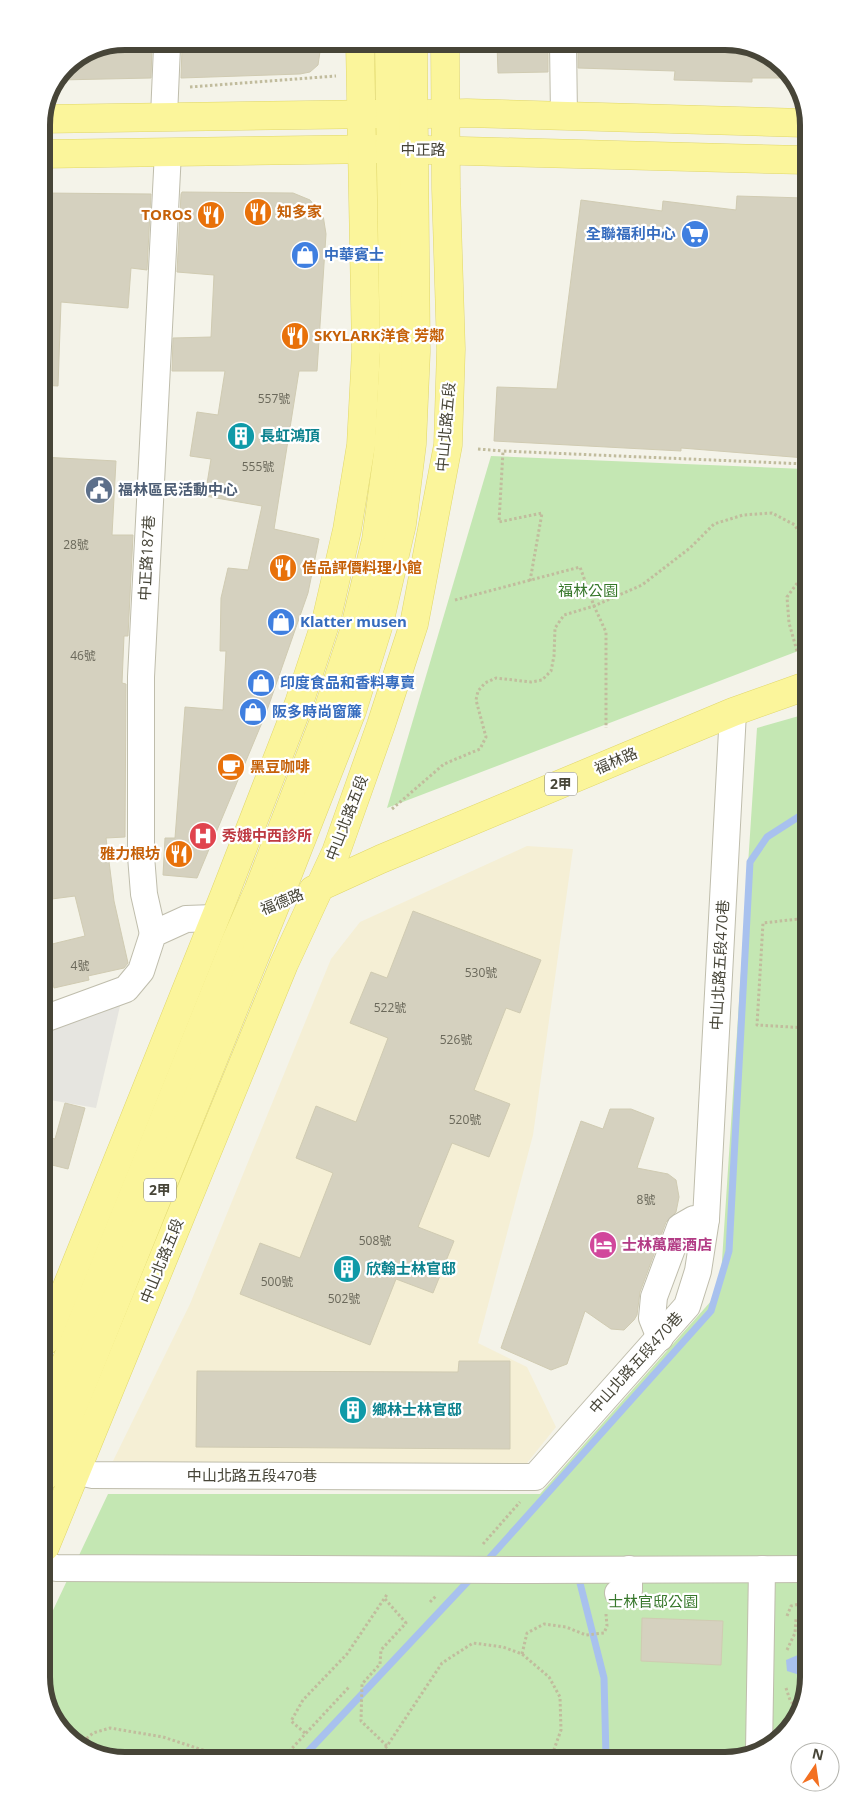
<svg xmlns="http://www.w3.org/2000/svg" width="850" height="1802" font-family="'Open Sans','Noto Sans TC',sans-serif">
	<rect width="100%" height="100%" fill="#f4f3e9"/>
	<polygon fill="#f5efd5" points="527,846 573,849 533,1135 478,1343 527,1367 556,1427 523,1468 113,1461 190,1304 331,959 360,922"/>
	<g fill="#c4e7b3">
		<polygon points="491,456 805,469 806,648 387,808"/>
		<polygon points="806,714 809,1677 794,1724 752,1756 119,1761 74,1744 46,1704 46,1625 108,1494 540,1494 720,1291 757,728"/>
	</g>
	<polygon fill="#e6e5e0" points="121,1002 96,1108 44,1099 44,1027"/>
	<polygon fill="#a8c1ee" points="807,1651 809,1653 809,1677 805,1688 803,1676 787,1671 786,1660"/>
	<g fill="none" stroke-linecap="round" stroke-linejoin="round">
		<g stroke="#a8c1ee" stroke-width="7">
			<polyline points="485,1563 711,1311 729,1251 750,862 767,837 806,812"/>
			<polyline points="579,1579 604,1678 606,1757"/>
			<polyline points="301,1759 473,1576"/>
		</g>
	</g>
	<g fill="#d5d1bf" stroke="#d0cbb2">
		<polygon points="722,42 722,44 737,44 776,58 790,78 752,78 752,82 674,80 675,71 578,68 578,43"/>
		<polygon points="548,43 548,72 498,73 497,44"/>
		<polygon points="321,45 318,65 310,72 300,74 181,78 182,47"/>
		<polygon points="152,47 151,78 59,80 66,66 93,48"/>
		<polygon points="182,192 293,193 310,200 323,215 326,234 317,371 299,371 274,529 319,539 308,593 266,713 197,878 163,875 165,838 175,838 185,707 223,710 226,651 220,651 221,598 228,568 248,570 262,506 205,496 211,459 190,456 197,412 218,415 225,371 172,371 173,338 211,337 214,275 177,272 181,194"/>
		<polygon points="42,193 151,194 147,270 131,268 128,308 61,302 58,386 42,385"/>
		<polygon points="737,196 804,198 805,458 681,448 681,451 494,441 497,387 557,389 581,200 662,211 663,201 736,210"/>
		<polygon points="42,457 116,461 112,535 133,535 128,636 124,636 122,683 126,684 125,837 106,838 114,901 128,963 124,968 88,976 89,980 54,988 44,946 85,936 75,896 44,900"/>
		<polygon points="413,911 541,960 520,1013 506,1008 474,1090 510,1104 489,1157 452,1143 418,1227 454,1241 433,1293 396,1279 370,1345 240,1294 260,1243 300,1258 333,1173 296,1158 316,1106 356,1122 388,1038 350,1023 371,972 387,978"/>
		<polygon points="65,1103 85,1108 68,1169 44,1163 44,1136 55,1139"/>
		<polygon points="610,1109 631,1109 654,1118 637,1168 668,1174 676,1180 679,1197 676,1212 666,1222 640,1292 637,1315 634,1320 624,1330 611,1329 585,1311 567,1364 551,1370 501,1348 581,1121 603,1129"/>
		<polygon points="459,1361 510,1361 510,1449 196,1447 197,1371 458,1372"/>
		<polygon points="642,1618 723,1621 721,1665 641,1661"/>
	</g>
	<g fill="none" stroke-linecap="round" stroke-linejoin="round">
		<defs>
			<g id="minor">
				<polyline points="563,43 564,116"/>
				<polyline points="164,116 167,47"/>
				<polyline points="153,934 144,894 141,856 141,677 168,152"/>
				<polyline points="44,1019 126,989 141,971 153,934 186,919 214,918"/>
				<polyline points="660,1338 652,1318 654,1297 680,1227 694,1219 706,1219"/>
				<polyline points="75,1471 93,1475 535,1477 687,1306 698,1271 706,1219 733,712"/>
				<polyline points="45,1565 56,1568 528,1570 808,1569"/>
				<polyline points="618,1593 629,1591 629,1569"/>
				<polyline points="759,1751 762,1569"/>
			</g>
			<g id="major">
				<polyline points="428,114 467,113 804,123"/>
				<polyline points="42,119 378,114"/>
				<polyline points="428,150 804,160"/>
				<polyline points="42,154 380,149"/>
				<polyline points="313,890 381,859 733,712 806,686"/>
				<polyline points="45,1341 224,896 299,703 326,621 347,530 361,445 366,351 360,45"/>
				<polyline points="45,1414 235,943 258,891 327,713 354,631 376,540 388,453 394,353 389,45"/>
				<polyline points="45,1476 286,879 352,711 379,624 402,524 412,444 416,352 413,44"/>
				<polyline points="45,1547 284,964 336,852 381,725 414,624 448,445 451,349 446,189 445,44"/>
			</g>
		</defs>
		<use href="#minor" stroke="#bfbdac" stroke-width="28"/>
		<use href="#major" stroke="#e0d76b" stroke-width="29"/>
		<g stroke="#c1bc9d" stroke-width="3" stroke-dasharray="2.5 2.5" stroke-linecap="butt">
			<polyline points="190,87 336,76"/>
			<polyline points="478,449 503,451"/>
			<polyline points="530,581 542,513 499,522 503,451 805,464"/>
			<polyline points="455,600 580,567 594,606 606,632 606,728"/>
			<polyline points="797,651 789,623 787,597 806,571"/>
			<polyline points="392,809 444,764 480,749 486,737 476,700 478,691 485,683 496,678 531,682 542,680 551,671 554,656 555,628 564,615 594,606 642,585 690,548 714,524 743,515 772,513 795,525 805,545 803,574"/>
			<polyline points="807,918 763,923 757,1025 807,1028"/>
			<polyline points="807,1069 803,1155 807,1155"/>
			<polyline points="483,1544 520,1502"/>
			<polyline points="385,1599 406,1623 381,1650 380,1664 362,1684 361,1721 387,1746"/>
			<polyline points="430,1602 437,1595"/>
			<polyline points="787,1616 791,1606 809,1602"/>
			<polyline points="787,1650 795,1633 796,1619 809,1610"/>
			<polyline points="522,1654 527,1633 544,1624 566,1627 586,1635 604,1633 607,1626 606,1614"/>
			<polyline points="786,1688 790,1700 798,1712"/>
			<polyline points="305,1733 291,1721 303,1700 347,1654 388,1593"/>
			<polyline points="79,1745 93,1733 110,1728 163,1737 209,1752 224,1760"/>
			<polyline points="282,1759 349,1687"/>
			<polyline points="375,1759 387,1746 442,1663 473,1643 503,1647 522,1654 549,1677 560,1697 561,1730 551,1758"/>
		</g>
		<use href="#minor" stroke="#fff" stroke-width="26"/>
		<use href="#major" stroke="#fbf59b" stroke-width="28"/>
	</g>
	<defs>
		<symbol id="restaurant-disc" viewBox="-11 -11 22 22"><circle r="9.5" fill="#e8710a" stroke="#fff"/><path d="M-5-6h1v4h1v-4h1v4h1v-4h1v5L-1.5 .5V6h-2V.5L-5-1ZM5-6V6H3V1.5H1.5Q1.5-4 5-6Z" fill="#fff"/></symbol>
		<symbol id="supermarket-disc" viewBox="-11 -11 22 22"><circle r="9.5" fill="#3f7fe0" stroke="#fff"/><path d="M-6-5.5h2.5l.6 2H6L4.5 2H-2.5L-4.4-4H-6ZM-1.5 3.2a1.3 1.3 0 1 0 .1 0ZM3 3.2a1.3 1.3 0 1 0 .1 0Z" fill="#fff"/></symbol>
		<symbol id="shop-disc" viewBox="-11 -11 22 22"><circle r="9.5" fill="#3f7fe0" stroke="#fff"/><path d="M-5-2.5h2.3a2.7 3.5 0 0 1 5.4 0H5L5.5 6h-11ZM-1.5-2.5h3a1.5 2.3 0 0 0-3 0Z" fill="#fff"/></symbol>
		<symbol id="building-disc" viewBox="-11 -11 22 22"><circle r="9.5" fill="#0f9aa8" stroke="#fff"/><path d="M-4-6H4V6H1V3H-1V6H-4ZM-2.5-4.3h1.7v1.8h-1.7ZM.8-4.3h1.7v1.8H.8ZM-2.5-1h1.7V.8h-1.7ZM.8-1h1.7V.8H.8Z" fill="#fff"/></symbol>
		<symbol id="civic-disc" viewBox="-11 -11 22 22"><circle r="9.5" fill="#5c6f8a" stroke="#fff"/><path d="M-.6-6.5H3V-4.5H.6V-3L4-1V1h2V6H-6V1h2V-1L-.6-3ZM-1.2 2.5V6h2.4V2.5Z" fill="#fff"/></symbol>
		<symbol id="cafe-disc" viewBox="-11 -11 22 22"><circle r="9.5" fill="#e8710a" stroke="#fff"/><path d="M-5.5-4.5H6V0H3Q3 3.5 0 3.5H-2.5Q-5.5 3.5-5.5 0ZM3-3.2v2h1.7v-2ZM-6 4.5H4V6H-6Z" fill="#fff"/></symbol>
		<symbol id="hospital-disc" viewBox="-11 -11 22 22"><circle r="9.5" fill="#e0444e" stroke="#fff"/><path d="M-5-5h3v3.5h4V-5h3V5h-3V1.5h-4V5h-3Z" fill="#fff"/></symbol>
		<symbol id="hotel-disc" viewBox="-11 -11 22 22"><circle r="9.5" fill="#d1479c" stroke="#fff"/><path d="M-6-4.5h1.5V1H6V5H4.5V3h-9V5H-6ZM-4 0a1.8 1.8 0 1 1 3.6 0ZM.5 0V-2.5h3Q6-2.5 6 0Z" fill="#fff"/></symbol>
	</defs>
	<g fill-rule="evenodd">
		<use href="#restaurant-disc" x="242" y="196" width="32" height="32"/>
		<use href="#restaurant-disc" x="195" y="199" width="32" height="32"/>
		<use href="#supermarket-disc" x="679" y="218" width="32" height="32"/>
		<use href="#shop-disc" x="289" y="239" width="32" height="32"/>
		<use href="#restaurant-disc" x="279" y="320" width="32" height="32"/>
		<use href="#building-disc" x="225" y="420" width="32" height="32"/>
		<use href="#civic-disc" x="83" y="474" width="32" height="32"/>
		<use href="#restaurant-disc" x="267" y="552" width="32" height="32"/>
		<use href="#shop-disc" x="265" y="606" width="32" height="32"/>
		<use href="#shop-disc" x="245" y="667" width="32" height="32"/>
		<use href="#shop-disc" x="237" y="696" width="32" height="32"/>
		<use href="#cafe-disc" x="215" y="751" width="32" height="32"/>
		<use href="#hospital-disc" x="187" y="820" width="32" height="32"/>
		<use href="#restaurant-disc" x="163" y="838" width="32" height="32"/>
		<use href="#hotel-disc" x="587" y="1229" width="32" height="32"/>
		<use href="#building-disc" x="331" y="1253" width="32" height="32"/>
		<use href="#building-disc" x="337" y="1394" width="32" height="32"/>
	</g>
	<g text-anchor="middle" stroke-width="4.5" stroke-linejoin="round" paint-order="stroke">
		<g font-size="12" fill="#6a685a">
			<text x="274" y="403">557號</text>
			<text x="258" y="471">555號</text>
			<text x="76" y="549">28號</text>
			<text x="83" y="660">46號</text>
			<text x="80" y="970">4號</text>
			<text x="481" y="977">530號</text>
			<text x="390" y="1012">522號</text>
			<text x="456" y="1044">526號</text>
			<text x="465" y="1124">520號</text>
			<text x="646" y="1204">8號</text>
			<text x="375" y="1245">508號</text>
			<text x="277" y="1286">500號</text>
			<text x="344" y="1303">502號</text>
		</g>
		<g fill="#fff" stroke="#7e7d74" stroke-width="1">
			<rect x="545" y="772.5" width="32" height="23" rx="4"/>
			<rect x="144" y="1178.5" width="32" height="23" rx="4"/>
		</g>
		<g font-size="14" font-weight="bold" fill="#474538">
			<text x="561" y="789">2甲</text>
			<text x="160" y="1195">2甲</text>
		</g>
		<g font-size="15" fill="#474538" stroke="#fff">
			<text x="423" y="155">中正路</text>
			<text transform="translate(446 427) rotate(-85)" y="5">中山北路五段</text>
			<text transform="translate(147 558) rotate(-87)" y="5">中正路187巷</text>
			<text transform="translate(616 761) rotate(-23)" y="5">福林路</text>
			<text transform="translate(347 818) rotate(-69)" y="5">中山北路五段</text>
			<text transform="translate(282 902) rotate(-22)" y="5">福德路</text>
			<text transform="translate(720 965) rotate(-87)" y="5">中山北路五段470巷</text>
			<text transform="translate(162 1261) rotate(-68)" y="5">中山北路五段</text>
			<text transform="translate(636 1363) rotate(-48)" y="5">中山北路五段470巷</text>
			<text x="252" y="1481">中山北路五段470巷</text>
		</g>
		<g font-size="15" font-weight="bold" fill="#c56008" stroke="#fff" text-anchor="start">
			<text x="277" y="217">知多家</text>
			<text x="192" y="220" text-anchor="end">TOROS</text>
			<text x="314" y="341">SKYLARK洋食 芳鄰</text>
			<text x="302" y="573">佶品評價料理小館</text>
			<text x="250" y="772">黑豆咖啡</text>
			<text x="160" y="859" text-anchor="end">雅力根坊</text>
		</g>
		<g font-size="15" font-weight="bold" fill="#366cbe" stroke="#fff" text-anchor="start">
			<text x="676" y="239" text-anchor="end">全聯福利中心</text>
			<text x="324" y="260">中華賓士</text>
			<text x="300" y="627">Klatter musen</text>
			<text x="280" y="688">印度食品和香料專賣</text>
			<text x="272" y="717">阪多時尚窗簾</text>
		</g>
		<g font-size="15" font-weight="bold" fill="#0d838f" stroke="#fff" text-anchor="start">
			<text x="260" y="441">長虹鴻頂</text>
			<text x="366" y="1274">欣翰士林官邸</text>
			<text x="372" y="1415">鄉林士林官邸</text>
		</g>
		<g font-size="15" font-weight="bold" fill="#4e5e75" stroke="#fff" text-anchor="start">
			<text x="118" y="495">福林區民活動中心</text>
		</g>
		<g font-size="15" fill="#38782c" stroke="#fff">
			<text x="588" y="596">福林公園</text>
			<text x="653" y="1607">士林官邸公園</text>
		</g>
		<g font-size="15" font-weight="bold" fill="#be3a42" stroke="#fff" text-anchor="start">
			<text x="222" y="841">秀娥中西診所</text>
		</g>
		<g font-size="15" font-weight="bold" fill="#b23c85" stroke="#fff" text-anchor="start">
			<text x="622" y="1250">士林萬麗酒店</text>
		</g>
	</g>
	<path d="M0 0H850V1802H0ZM125 50H725A75 75 0 0 1 800 125V1677A75 75 0 0 1 725 1752H125A75 75 0 0 1 50 1677V125A75 75 0 0 1 125 50Z" fill="#fff" fill-rule="evenodd"/>
	<path fill="none" stroke="#474538" stroke-width="6" d="M125 50H725A75 75 0 0 1 800 125V1677A75 75 0 0 1 725 1752H125A75 75 0 0 1 50 1677V125A75 75 0 0 1 125 50Z"/>
	<g transform="translate(815 1767) rotate(13)"><circle r="24" fill="#ffffff" stroke="#b5b5af"/>
	<path d="M0-4L9 19L0 12L-9 19Z" fill="#f37021"/>
	<text y="-8" font-size="14" font-weight="bold" text-anchor="middle" fill="#474538">N</text>
	</g>
</svg>
